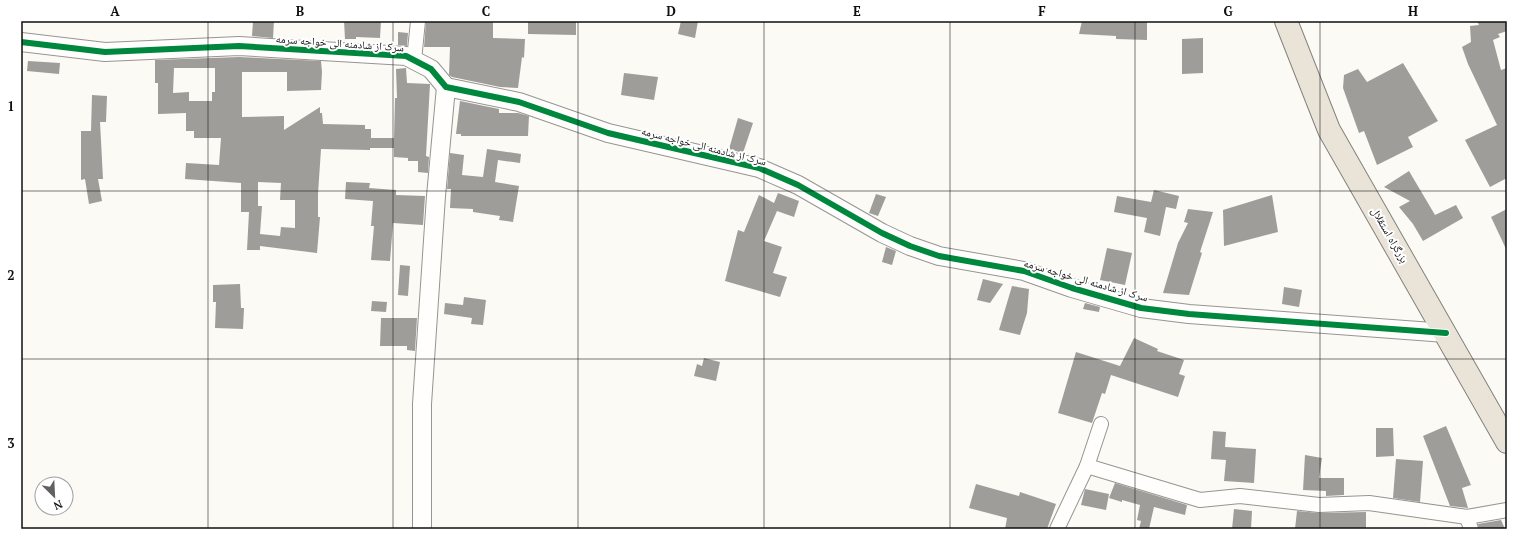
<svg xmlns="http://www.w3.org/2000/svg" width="1528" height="550" font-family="'PT Serif','Noto Naskh Arabic',serif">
	<rect width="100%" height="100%" fill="#fcfaf4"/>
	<g fill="#9f9d9a" fill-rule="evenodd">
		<polygon points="253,21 274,21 273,38 252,36"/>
		<polygon points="344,21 381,21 380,38 356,37 356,39 345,39"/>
		<polygon points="426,21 493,21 493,38 525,39 524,58 522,57 518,88 500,87 452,77 449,75 450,47 424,47"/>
		<polygon points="528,21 576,21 576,35 528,34"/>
		<polygon points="681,21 698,21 695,38 678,34"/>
		<polygon points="1082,21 1147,21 1147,40 1116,39 1116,36 1079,34"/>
		<polygon points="1477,21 1507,21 1507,31 1498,34 1500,37 1493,40 1501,70 1507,68 1507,178 1490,187 1465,140 1497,125 1468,64 1462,47 1471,42 1470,26 1479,25"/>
		<polygon points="398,32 408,33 407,46 398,45"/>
		<polygon points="1203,38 1203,73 1182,74 1182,39"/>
		<path d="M239,57L321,61L322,72L321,90L287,91V72H242V117L284,116V130L320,107V113H322L323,124L365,125V129H371V138H394L395,98H397L396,69L406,68L407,83L430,84L426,156L429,157L428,173L418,172V161H408V158L394,157V148H370V150L321,149L318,194V217H320L317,253L260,246V250H247L249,212H241V183L185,179L186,163L219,165L221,138H194V131H186V113L158,114V83H155V60ZM174,68H215V92H212V101H189V92L173,93ZM258,182L281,183L280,200H295V228L281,227L280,236L260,234L262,206H258Z"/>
		<polygon points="28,61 60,63 59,74 27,71"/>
		<polygon points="1403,63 1438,121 1408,137 1413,147 1377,165 1364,131 1359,133 1343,88 1344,75 1358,69 1367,82"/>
		<polygon points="624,73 658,77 654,100 621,95"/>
		<polygon points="92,95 107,96 106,122 100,122 103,179 98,179 102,201 89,204 85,179 81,180 81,131 91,131"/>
		<polygon points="460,101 499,109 499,113 518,113 529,116 528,136 461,136 461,134 456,134"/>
		<polygon points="738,118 753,123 743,153 729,149"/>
		<polygon points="487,149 521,154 520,163 498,160 495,182 519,186 513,222 499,220 500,216 473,212 473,209 450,208 451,189 447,189 450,153 464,155 462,175 483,177"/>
		<polygon points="1409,171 1435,215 1456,205 1463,218 1423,241 1413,224 1399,207 1410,201 1384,187"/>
		<polygon points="346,182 370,183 369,188 396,190 396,195 425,196 423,225 393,223 390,261 371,260 374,226 371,226 373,201 345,199"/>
		<polygon points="1154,190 1179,196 1176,209 1166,207 1160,236 1144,232 1147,218 1114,212 1117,196 1151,202"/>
		<polygon points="778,193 799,201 794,217 777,211 764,241 782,247 773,273 787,277 780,297 725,281 738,230 744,232 759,195 774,203"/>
		<polygon points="876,194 886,197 878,216 869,213"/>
		<polygon points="1272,195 1278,232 1224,246 1223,210"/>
		<polygon points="1188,209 1213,212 1200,252 1202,253 1189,295 1163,293 1178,243 1188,223 1184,222"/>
		<polygon points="1507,209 1507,251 1491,217"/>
		<polygon points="886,247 896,251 892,265 882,262"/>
		<polygon points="1107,248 1132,253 1125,285 1100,280"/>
		<polygon points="400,265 410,266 408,296 398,295"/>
		<polygon points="983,279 1003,284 990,303 977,300"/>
		<polygon points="240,284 241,308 244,308 243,329 215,328 216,302 213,302 213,285"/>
		<polygon points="1012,286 1029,289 1027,313 1020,335 999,330"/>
		<polygon points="1284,287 1302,290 1299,307 1282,304"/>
		<polygon points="464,297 486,300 483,325 471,324 472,318 444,314 445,303 463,305"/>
		<polygon points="372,301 387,302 386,312 371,311"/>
		<polygon points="1085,303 1100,307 1099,312 1083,309"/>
		<polygon points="381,318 417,318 415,351 407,350 407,346 380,346"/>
		<polygon points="1134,338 1158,349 1157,351 1184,360 1179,374 1185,376 1178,397 1111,375 1105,394 1102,393 1092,423 1058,413 1076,352 1120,366"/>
		<polygon points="704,358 720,362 716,381 694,376 697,364 702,366"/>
		<polygon points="1446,426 1471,485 1462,488 1468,508 1450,506 1423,436"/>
		<polygon points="1376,428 1393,428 1394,456 1376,457"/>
		<polygon points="1213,431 1226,432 1225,447 1256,449 1254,483 1224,481 1226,460 1211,459"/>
		<polygon points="1305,455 1322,458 1319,478 1344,478 1344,495 1326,496 1326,491 1303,490"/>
		<polygon points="1396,459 1423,461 1420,502 1393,498"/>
		<polygon points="1115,483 1187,505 1185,515 1154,507 1149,529 1139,529 1141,521 1137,520 1140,505 1122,500 1122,502 1109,498"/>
		<polygon points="976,484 1019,496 1020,492 1056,504 1047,529 1005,529 1007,518 969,508"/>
		<polygon points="1085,489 1109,494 1106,510 1081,505"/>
		<polygon points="1234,509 1252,511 1251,529 1232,529"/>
		<polygon points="1297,511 1319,513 1366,512 1366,529 1295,529"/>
		<polygon points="1501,520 1505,529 1479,529 1478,524"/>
	</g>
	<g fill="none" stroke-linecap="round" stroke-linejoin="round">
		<defs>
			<g id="minor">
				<polyline points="414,60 418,21"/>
				<polyline points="1087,466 1200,500 1240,496 1319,505 1369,503 1467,517 1507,510"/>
				<polyline points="1467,517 1471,529"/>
				<polyline points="1057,529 1087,466 1101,424"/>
			</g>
			<g id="tertiary">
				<polyline points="21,42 105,52 239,46 406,56 431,69 446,87 519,102 608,133 759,168 798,185 882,233 910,246 939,256 1024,271 1072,288 1141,308 1189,314 1446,333"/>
				<polyline points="422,529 422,404 436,196 446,87"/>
			</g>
			<polyline id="trunk" points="1286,21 1329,130 1507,442"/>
		</defs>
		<use href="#minor" stroke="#969592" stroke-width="16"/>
		<use href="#tertiary" stroke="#969592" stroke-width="20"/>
		<use href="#trunk" stroke="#83827f" stroke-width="24"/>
		<use href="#minor" stroke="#fffefd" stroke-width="14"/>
		<use href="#tertiary" stroke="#fffefd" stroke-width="18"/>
		<use href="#trunk" stroke="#eae4d8" stroke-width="22"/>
		<defs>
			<polyline id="cycleway" points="21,42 105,52 239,46 406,56 431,69 446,87 519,102 608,133 759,168 798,185 882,233 910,246 939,256 1024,271 1072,288 1141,308 1189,314 1446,333"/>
		</defs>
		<use href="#cycleway" stroke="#fff" stroke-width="8"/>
		<use href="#cycleway" stroke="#00873e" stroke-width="6"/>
	</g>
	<path fill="none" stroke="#0f0f0f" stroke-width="1" stroke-opacity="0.55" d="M208,21V529M393,21V529M578,21V529M764,21V529M950,21V529M1135,21V529M1320,21V529M21,191H1507M21,359H1507"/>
	<g text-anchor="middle" stroke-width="4" stroke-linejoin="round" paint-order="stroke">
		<g font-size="11" fill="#0f0f0f" stroke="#fff">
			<text transform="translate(340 43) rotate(4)" y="4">سرک از شادمنه الی خواجه سرمه</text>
			<text transform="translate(704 146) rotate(14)" y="4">سرک از شادمنه الی خواجه سرمه</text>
			<text transform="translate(1390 235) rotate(60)" y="4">بزرگراه استقلال</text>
			<text transform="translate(1086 280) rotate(16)" y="4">سرک از شادمنه الی خواجه سرمه</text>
		</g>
	</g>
	<rect width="1528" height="550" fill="none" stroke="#ffffff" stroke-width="44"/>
	<g transform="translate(54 496) rotate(156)"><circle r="19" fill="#ffffff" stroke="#9f9f9f"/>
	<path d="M0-3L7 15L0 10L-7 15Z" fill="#62615f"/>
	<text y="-6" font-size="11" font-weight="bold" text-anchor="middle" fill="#0f0f0f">N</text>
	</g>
	<rect x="22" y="22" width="1484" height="506" fill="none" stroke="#0f0f0f" stroke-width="1.5"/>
	<g font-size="13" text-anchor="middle" font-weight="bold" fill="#0f0f0f">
		<text x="115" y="16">A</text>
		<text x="300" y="16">B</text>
		<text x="486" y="16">C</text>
		<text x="671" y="16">D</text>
		<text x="857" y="16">E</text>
		<text x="1042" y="16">F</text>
		<text x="1228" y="16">G</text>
		<text x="1413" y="16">H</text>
		<text x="11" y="111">1</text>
		<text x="11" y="280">2</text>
		<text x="11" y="448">3</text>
	</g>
</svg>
